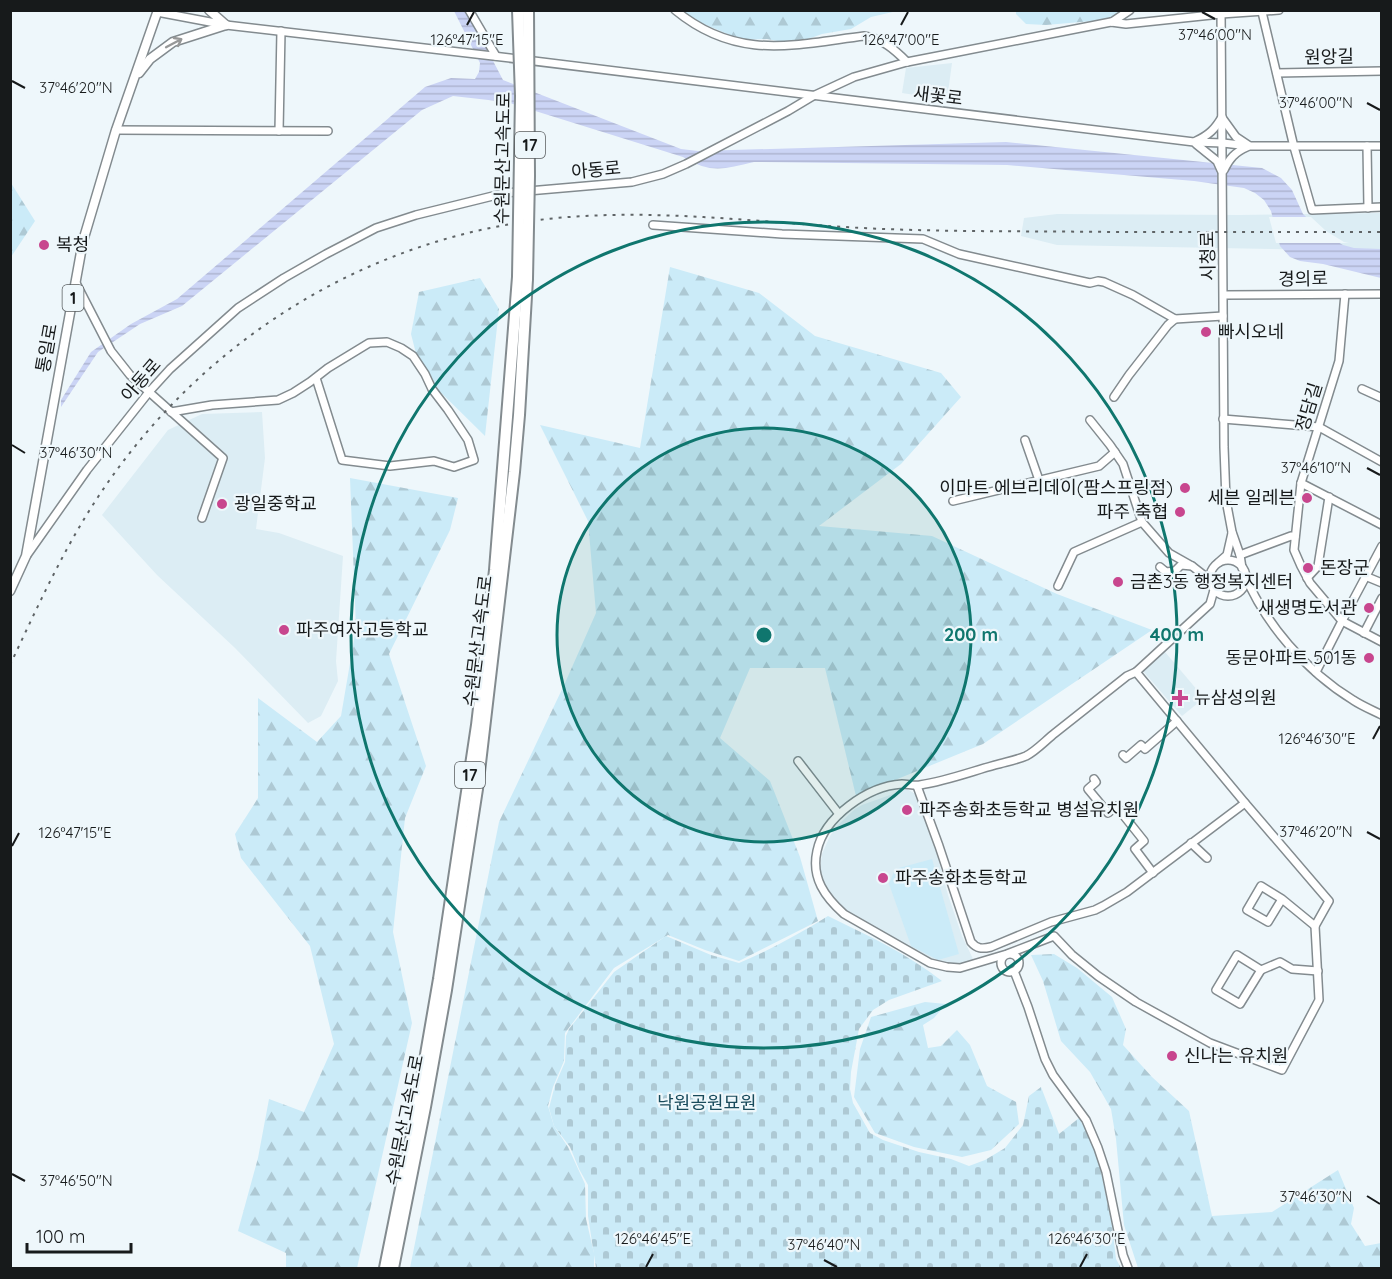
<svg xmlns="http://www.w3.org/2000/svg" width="1392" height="1279" font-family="Quicksand,'Noto Sans KR',sans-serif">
	<defs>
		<pattern id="forest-firs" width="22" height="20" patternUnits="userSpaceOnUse" patternTransform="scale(1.5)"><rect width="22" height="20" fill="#cbebf8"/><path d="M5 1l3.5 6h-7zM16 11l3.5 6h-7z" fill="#aec9d4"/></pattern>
		<pattern id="cemetery-stones" width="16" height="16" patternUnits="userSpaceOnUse" patternTransform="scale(1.5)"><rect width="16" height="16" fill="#cbebf8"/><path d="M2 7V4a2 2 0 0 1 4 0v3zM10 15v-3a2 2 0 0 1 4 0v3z" fill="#aec9d4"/></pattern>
		<pattern id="water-rules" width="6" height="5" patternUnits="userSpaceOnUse" patternTransform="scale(1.5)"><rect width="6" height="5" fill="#cbd4f5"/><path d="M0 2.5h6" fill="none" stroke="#aeb5d1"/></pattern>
	</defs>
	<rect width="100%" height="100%" fill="#eef7fb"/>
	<g fill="#dcedf4">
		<polygon points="952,63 947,100 902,93 906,68"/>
		<polygon points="1381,213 1381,251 1057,245 1021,236 1024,218 1057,214 1240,215"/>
		<polygon points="262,412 265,458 256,529 279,533 343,556 336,661 338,681 321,716 308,723 235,648 157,575 102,515 168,430 202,414"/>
		<polygon points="1165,652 1204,698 1182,716 1143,671"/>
		<polygon points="907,789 917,795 938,858 948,895 962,936 974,961 960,966 942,964 925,957 847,911 834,900 826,888 820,868 822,854 830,836 837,826 855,809 862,805"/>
	</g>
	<g fill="url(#forest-firs)">
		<polygon points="1016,10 1123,11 1104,20 1046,25 1026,24 1016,14"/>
		<polygon points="678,11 897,11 871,17 851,29 822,34 794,44 767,39 742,40 694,20"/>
		<polygon points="11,183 35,221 11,257"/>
		<polygon points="670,267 759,293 815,336 941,373 961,397 901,464 819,526 932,536 1057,594 1152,630 983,744 856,796 825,668 750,668 720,738 770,781 800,857 818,921 739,961 705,950 668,935 614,968 565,1033 564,1061 553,1087 548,1106 554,1126 568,1147 585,1184 586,1219 594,1253 594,1268 410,1268 499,822 565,683 596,613 588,521 540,425 640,448"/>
		<polygon points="480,278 499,309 485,436 421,373 411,334 419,292"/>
		<polygon points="350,478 458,498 450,530 389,654 426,766 405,818 393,932 412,1023 357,1268 286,1268 286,1253 238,1231 258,1158 269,1099 304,1112 334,1044 310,946 241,858 235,834 258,798 258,698 317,742 341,716 356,628"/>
		<polygon points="1054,954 1077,968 1112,997 1126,1029 1123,1045 1152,1077 1189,1111 1212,1216 1272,1212 1338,1170 1354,1208 1351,1224 1365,1246 1381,1243 1381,1268 1138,1268 1124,1225 1116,1139 1111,1109 1090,1072 1061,1041 1043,981 1031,955"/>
		<polygon points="925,1002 946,1004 934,1018 923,1025 928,1048 941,1046 957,1030 970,1045 987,1086 1016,1102 1019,1124 991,1150 962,1157 914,1147 875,1133 854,1097 860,1049 871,1017"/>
	</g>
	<path fill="url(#cemetery-stones)" d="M828,916C867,935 908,954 942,981L889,1000L873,1010L859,1029L851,1072L850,1089L853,1103L870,1133L883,1140L919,1152L951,1159L969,1166L985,1160L1005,1148L1023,1125L1029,1096L1041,1087L1059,1134L1079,1118L1087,1133L1098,1157L1112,1225L1116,1259L1121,1268H596L588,1216V1185L579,1169L570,1147L554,1126L549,1108L555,1085L565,1062L566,1036L569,1029L614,972L666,936L711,955L739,963C770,950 799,934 828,916Z"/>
	<polygon fill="#cbebf8" points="932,859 959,954 938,960 911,946 889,884 895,869"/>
	<path fill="url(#water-rules)" d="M454,11H467L503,80L681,149L698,151L1006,142L1262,168L1281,178L1292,190L1303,214L1324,234L1343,245L1354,248L1381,249V278L1323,264L1300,261L1290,257L1280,246L1271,211L1264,200L1255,193L1244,188L1194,181L1007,165L754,162C724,169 711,174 683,157L506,102L453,96L422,110L182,306L140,324L98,352L61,407V400L91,352L131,324L177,299L425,87L451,78L475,79L479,72L480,63Z"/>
	<polygon fill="#eef7fb" points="1269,217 1311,217 1326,231 1344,242 1349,243 1276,243"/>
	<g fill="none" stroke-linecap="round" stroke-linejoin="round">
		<defs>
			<g id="minor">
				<polyline points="469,10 496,56"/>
				<path d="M675,10C737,61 792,45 864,36C882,38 895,50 907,62"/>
				<polyline points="1221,10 1224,447 1226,500 1232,532 1240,555 1242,568"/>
				<polyline points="157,12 226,25 493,56 1194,142 1223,143 1249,146 1382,146"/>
				<polyline points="1262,12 1294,147 1312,210 1382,207"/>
				<polyline points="1112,22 1130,10"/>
				<polyline points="1277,73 1382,71"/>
				<polyline points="1223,119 1236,137 1248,145"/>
				<polyline points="116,130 328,131"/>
				<polyline points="279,131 281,31"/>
				<path d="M1196,141C1209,135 1215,129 1222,117"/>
				<polyline points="1196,144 1217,161 1221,170"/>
				<polyline points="1367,146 1368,208"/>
				<path d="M1224,170C1229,159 1235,152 1247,147"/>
				<polyline points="653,225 782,234 923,239 959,254 1090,283 1098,281 1104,282 1133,295 1175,319"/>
				<polyline points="76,283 111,351 130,375 223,458 202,518"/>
				<polyline points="1345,294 1339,361 1301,483 1294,550 1301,566 1310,583 1342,621 1382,546"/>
				<polyline points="1224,295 1382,294"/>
				<polyline points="1362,389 1382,398"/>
				<polyline points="1114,397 1129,375 1168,325 1175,319 1223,316"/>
				<polyline points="171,412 212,405 278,400 293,393 310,382 328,368 369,343 387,342 401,348 413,356 425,374 432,389 448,410 468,440 474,460 454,467 434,461 390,466 342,460 316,378"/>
				<polyline points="1223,419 1319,427 1382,462"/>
				<polyline points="1090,420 1110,445 1123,464 1142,522 1169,553 1192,566"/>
				<polyline points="1025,440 1039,480"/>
				<polyline points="1301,483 1382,525"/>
				<polyline points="953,501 1099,466 1115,452"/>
				<polyline points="27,555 87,470 149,392 170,369 238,308 284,278 326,254 376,228 416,215 505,193 632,182 663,174 686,164 788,111 813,96 854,77 907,62 1111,22 1126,24 1221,14 1279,10"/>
				<polyline points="1240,555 1291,536 1295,537"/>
				<circle cx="1228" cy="578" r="18"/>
				<polyline points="1219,562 1227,555 1232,533"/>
				<polyline points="1160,567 1166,572 1175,571 1181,565 1192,566 1210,580"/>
				<path d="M1244,573C1264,623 1307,672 1353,700C1362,706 1372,710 1382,715"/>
				<polyline points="1365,576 1382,583"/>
				<polyline points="1307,578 1318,566 1329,497"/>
				<polyline points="1058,586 1074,552 1142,522"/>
				<polyline points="1364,633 1382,598"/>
				<path d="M1136,672L1245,803L1329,901L1315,926L1319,1000L1282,1070L1210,1043L1136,1002L1098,976L1072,955L1054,936L1007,954L960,968L947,967L930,963L844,914C825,897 811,878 817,851C824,817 868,786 902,784C908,784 914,786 920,785C946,781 970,772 995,765C1005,762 1017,760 1026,756C1036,751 1046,740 1055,733C1079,714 1103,695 1127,676Z"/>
				<polyline points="1136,672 1210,604 1214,590"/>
				<polyline points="1316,672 1342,621 1382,642"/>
				<polyline points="1123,755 1126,758 1141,745 1145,749 1177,721"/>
				<polyline points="798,761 839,814"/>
				<polyline points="1094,779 1096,782 1088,789 1108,813 1116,806 1144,841 1135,849 1153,873"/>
				<path d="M917,786L939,846L971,942C977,949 982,949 991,947L1051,922L1095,910L1103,906L1127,892L1245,803"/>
				<polyline points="1191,843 1207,858"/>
				<polyline points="1282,899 1268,922 1247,910 1261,886 1282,899 1315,926"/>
				<circle cx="1010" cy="963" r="9"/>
				<polygon points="1237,955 1261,970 1240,1004 1216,990"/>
				<polyline points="1261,970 1280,962 1292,969 1318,971"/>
				<polyline points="1014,971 1028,1007 1045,1059 1053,1075 1086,1120 1098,1148 1106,1172 1123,1255 1128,1268"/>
			</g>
			<g id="major">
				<polyline points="209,10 226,25"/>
				<polyline points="139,73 150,59 173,42 226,25"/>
				<polyline points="10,591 26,556 83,241 116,130 158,10"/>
			</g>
			<g id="highway">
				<polyline points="385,1268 414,1124 439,979 477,725 495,570 518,277"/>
				<polyline points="393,1268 425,1107 446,990 477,789 514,472 519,415 527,279"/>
			</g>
		</defs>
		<use href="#minor" stroke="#838b8f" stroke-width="10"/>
		<use href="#major" stroke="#838b8f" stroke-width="11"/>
		<use href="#highway" stroke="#838b8f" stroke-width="14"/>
		<use href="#minor" stroke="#fff" stroke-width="7"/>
		<use href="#major" stroke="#fff" stroke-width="8"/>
		<use href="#highway" stroke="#fff" stroke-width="10"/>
		<path stroke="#5f6466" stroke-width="2" stroke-dasharray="3 6" stroke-linecap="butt" d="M10,665C37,608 63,550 98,497C204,336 376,231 569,217C674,209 779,225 884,229C961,232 1037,231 1113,232C1203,232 1292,232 1382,232"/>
		<defs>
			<g id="highway-bridge">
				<polyline points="518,277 521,96 518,10"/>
				<polyline points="527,279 529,176 528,10"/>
			</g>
		</defs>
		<use href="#highway-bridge" stroke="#838b8f" stroke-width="14" stroke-linecap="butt"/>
		<use href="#highway-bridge" stroke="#fff" stroke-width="10"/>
	</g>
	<defs><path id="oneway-shaft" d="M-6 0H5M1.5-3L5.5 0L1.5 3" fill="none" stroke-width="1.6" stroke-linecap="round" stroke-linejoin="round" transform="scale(1.5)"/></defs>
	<use stroke="#979898" href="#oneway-shaft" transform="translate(174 43) rotate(-28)"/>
	<path fill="none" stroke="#171a1b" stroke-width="2" d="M1202,12L1215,19M467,25L474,12M901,25L908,12M12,81L25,88M1367,103L1380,110M12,445L25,453M1367,468L1380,475M1373,739L1380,726M1367,832L1380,839M12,846L19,833M12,1174L25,1181M1367,1196L1380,1204M824,1260L837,1267M646,1267L653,1254M1080,1267L1087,1254"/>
	<circle cx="764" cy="635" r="207" fill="#0f766e" fill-opacity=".12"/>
	<g fill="none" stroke="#0f766e" stroke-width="3">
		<circle cx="764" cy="635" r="207"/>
		<circle cx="764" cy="635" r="413"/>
	</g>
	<g fill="#c8468e" stroke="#eef7fb" stroke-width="2">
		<circle cx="44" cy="245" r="6"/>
		<circle cx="1206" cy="332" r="6"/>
		<circle cx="1185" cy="488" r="6"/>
		<circle cx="1307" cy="498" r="6"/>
		<circle cx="222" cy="504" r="6"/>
		<circle cx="1180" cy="512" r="6"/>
		<circle cx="1308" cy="568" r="6"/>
		<circle cx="1118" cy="582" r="6"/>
		<circle cx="1369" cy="608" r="6"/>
		<circle cx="284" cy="630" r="6"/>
		<circle cx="1369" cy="658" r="6"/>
		<path d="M1177 689h6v6h6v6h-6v6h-6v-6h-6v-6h6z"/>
		<circle cx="907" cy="810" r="6"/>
		<circle cx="883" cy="878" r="6"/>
		<circle cx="1172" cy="1056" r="6"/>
	</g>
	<g text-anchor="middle" stroke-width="4.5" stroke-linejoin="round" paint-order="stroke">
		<g fill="#eef7fb" stroke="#585c5e" stroke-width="1.5">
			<rect x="515" y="132" width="30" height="26" rx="4.5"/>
			<rect x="62.5" y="285" width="21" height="26" rx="4.5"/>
			<rect x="455" y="762" width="30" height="26" rx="4.5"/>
		</g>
		<g font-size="16" font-weight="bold" fill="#171a1b">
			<text x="530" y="151">17</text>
			<text x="73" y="304">1</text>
			<text x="470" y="781">17</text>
		</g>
		<g font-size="18" fill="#171a1b" stroke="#eef7fb">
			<text transform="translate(1329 57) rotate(-1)" y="6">원앙길</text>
			<text transform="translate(938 96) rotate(7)" y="6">새꽃로</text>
			<text transform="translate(503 158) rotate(-89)" y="6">수원문산고속도로</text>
			<text transform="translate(596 170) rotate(-5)" y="6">아동로</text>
			<text transform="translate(1208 256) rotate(-91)" y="6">시청로</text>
			<text transform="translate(1303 279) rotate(-1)" y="6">경의로</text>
			<text transform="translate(47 348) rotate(-80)" y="6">통일로</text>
			<text transform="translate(141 380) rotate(-49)" y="6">아동로</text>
			<text transform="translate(1309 407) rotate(-73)" y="6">정담길</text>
			<text transform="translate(478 641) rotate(-83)" y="6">수원문산고속도로</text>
			<text transform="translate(405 1120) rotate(-79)" y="6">수원문산고속도로</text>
		</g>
		<g font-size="18" fill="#171a1b" stroke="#eef7fb" text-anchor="start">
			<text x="56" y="251">복청</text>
			<text x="1218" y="338">빠시오네</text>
			<text x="1173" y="494" text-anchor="end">이마트 에브리데이(팜스프링점)</text>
			<text x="1295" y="504" text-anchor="end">세븐 일레븐</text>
			<text x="234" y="510">광일중학교</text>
			<text x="1168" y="518" text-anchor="end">파주 축협</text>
			<text x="1320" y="574">돈장군</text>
			<text x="1130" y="588">금촌3동 행정복지센터</text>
			<text x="1357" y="614" text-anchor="end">새생명도서관</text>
			<text x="296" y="636">파주여자고등학교</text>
			<text x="1357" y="664" text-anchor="end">동문아파트 501동</text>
			<text x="1194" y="704">뉴삼성의원</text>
			<text x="919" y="816">파주송화초등학교 병설유치원</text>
			<text x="895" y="884">파주송화초등학교</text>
			<text x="1184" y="1062">신나는 유치원</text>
		</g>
		<g font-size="18" fill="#184a5b" stroke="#eef7fb">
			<text x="707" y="1109">낙원공원묘원</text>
		</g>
	</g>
	<g font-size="15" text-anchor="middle" fill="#171a1b" stroke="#eef7fb" stroke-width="4.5" stroke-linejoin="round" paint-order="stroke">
		<text x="1215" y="40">37°46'00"N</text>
		<text x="467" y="45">126°47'15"E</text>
		<text x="901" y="45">126°47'00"E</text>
		<text x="76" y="93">37°46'20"N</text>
		<text x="1316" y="108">37°46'00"N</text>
		<text x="76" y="458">37°46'30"N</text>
		<text x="1316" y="473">37°46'10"N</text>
		<text x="1317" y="744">126°46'30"E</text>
		<text x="1316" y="837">37°46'20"N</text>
		<text x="75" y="838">126°47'15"E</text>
		<text x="76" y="1186">37°46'50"N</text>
		<text x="1316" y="1202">37°46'30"N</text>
		<text x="653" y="1244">126°46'45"E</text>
		<text x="1087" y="1244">126°46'30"E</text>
		<text x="824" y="1250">37°46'40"N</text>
	</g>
	<circle cx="764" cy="635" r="9" fill="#0f766e" stroke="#eef7fb" stroke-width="3"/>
	<g font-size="18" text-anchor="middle" font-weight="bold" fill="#0f766e" stroke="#eef7fb" stroke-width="4.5" stroke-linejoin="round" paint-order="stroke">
		<text x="971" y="641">200 m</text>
		<text x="1177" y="641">400 m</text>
	</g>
	<rect width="1392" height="1279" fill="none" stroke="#171a1b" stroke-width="24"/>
	<path d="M27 1243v9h104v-9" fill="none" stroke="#171a1b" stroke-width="3"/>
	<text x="36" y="1243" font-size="18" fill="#171a1b" stroke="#eef7fb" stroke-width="4.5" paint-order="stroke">100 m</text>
</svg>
